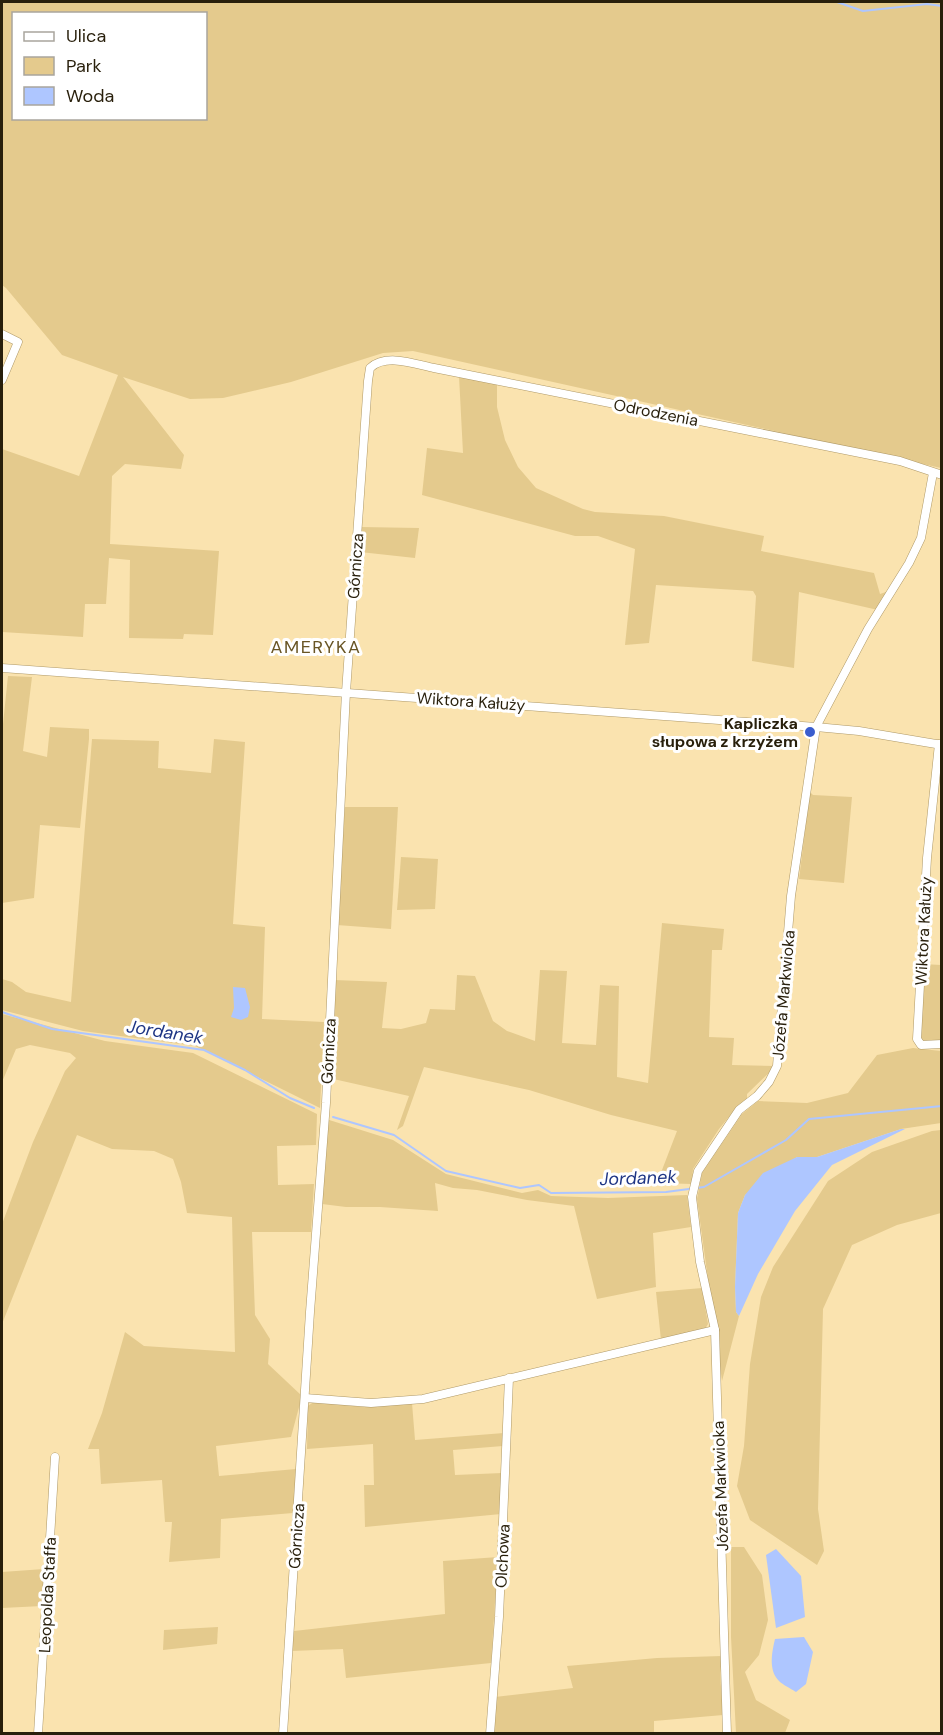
<svg xmlns="http://www.w3.org/2000/svg" width="943" height="1735" font-family="'DM Sans',sans-serif">
	<rect width="100%" height="100%" fill="#fae3af"/>
	<g fill="#e4ca8d" fill-rule="evenodd">
		<path d="M2,2H941V468L413,351L383,353L291,382L223,398L190,399L123,377L184,455L181,469L125,464L112,476L110,544L219,551L213,635L184,634L183,639L129,638L130,560L109,558L106,604H85L83,637L2,632V449L79,476L118,375L62,355L6,288L2,285ZM14,14H206V118H14Z"/>
		<polygon points="459,376 497,384 497,407 505,440 518,467 536,488 583,509 595,512 664,516 764,536 761,551 874,573 880,594 889,591 878,610 799,592 794,668 752,661 756,596 753,591 656,585 649,643 625,645 635,549 598,536 575,536 422,495 427,448 463,453"/>
		<polygon points="361,527 419,528 415,558 360,552"/>
		<polygon points="8,676 32,677 23,751 47,757 50,727 89,729 89,739 80,828 40,825 34,898 2,903 2,724 3,724"/>
		<polygon points="92,739 159,741 158,768 211,773 214,739 245,742 233,924 265,927 262,1019 324,1022 320,1108 195,1046 83,1031 2,1010 2,979 12,982 26,992 71,1002"/>
		<polygon points="810,792 813,795 852,797 844,883 799,879"/>
		<polygon points="345,807 398,807 391,929 337,925"/>
		<polygon points="401,857 438,859 435,909 397,910"/>
		<polygon points="662,923 724,929 722,950 712,950 709,1037 734,1038 732,1065 776,1066 747,1094 747,1100 737,1107 719,1129 693,1169 692,1184 657,1183 677,1131 611,1115 529,1090 424,1067 403,1126 397,1130 409,1096 329,1078 334,980 387,982 382,1028 401,1029 426,1023 430,1009 455,1010 457,975 475,976 493,1021 507,1031 535,1041 540,970 567,971 562,1043 596,1045 600,985 619,986 617,1077 648,1083"/>
		<polygon points="923,964 941,965 941,1042 923,1042 919,1039"/>
		<polygon points="2,1014 105,1041 193,1053 317,1114 316,1145 277,1146 278,1185 314,1184 311,1232 252,1232 255,1315 270,1339 268,1364 302,1396 291,1437 216,1446 219,1476 296,1469 293,1513 221,1519 220,1558 169,1562 172,1522 165,1522 162,1480 101,1484 99,1449 88,1449 102,1413 125,1332 144,1346 235,1352 232,1217 187,1213 181,1182 173,1159 154,1151 112,1149 77,1135 2,1324 2,1224 33,1142 65,1071 76,1058 70,1053 30,1045 16,1049 2,1082"/>
		<polygon points="913,1048 941,1051 941,1123 901,1129 817,1157 797,1157 745,1195 738,1213 735,1287 736,1312 739,1316 722,1381 697,1199 702,1173 742,1114 758,1101 807,1103 848,1093 877,1055"/>
		<polygon points="326,1119 393,1140 446,1174 522,1193 538,1190 551,1196 608,1198 687,1195 691,1227 653,1233 656,1287 597,1299 574,1206 527,1200 477,1190 453,1188 435,1183 438,1211 380,1207 346,1207 322,1204"/>
		<polygon points="941,1130 941,1213 897,1225 852,1245 823,1309 818,1509 824,1551 817,1565 750,1520 737,1486 744,1446 750,1364 761,1297 773,1267 828,1181 872,1152 932,1131"/>
		<polygon points="702,1288 708,1324 705,1329 661,1340 656,1292"/>
		<polygon points="319,1402 363,1407 412,1403 415,1440 504,1433 503,1446 453,1450 455,1475 502,1473 501,1514 365,1527 364,1485 374,1485 373,1444 307,1449 308,1406 312,1403"/>
		<polygon points="731,1547 744,1547 762,1575 768,1620 759,1655 745,1672 756,1700 790,1720 785,1733 736,1733 731,1637"/>
		<polygon points="498,1557 491,1663 346,1678 343,1649 291,1651 294,1631 445,1614 443,1561"/>
		<polygon points="44,1569 42,1606 2,1608 2,1572"/>
		<polygon points="218,1627 217,1644 163,1650 164,1630"/>
		<polygon points="722,1656 720,1673 723,1715 654,1721 654,1733 493,1734 495,1697 573,1688 567,1666 657,1658"/>
	</g>
	<g fill="#aec6ff">
		<polygon points="233,987 245,988 250,1007 248,1017 241,1020 231,1017 234,1008"/>
		<polygon points="901,1129 905,1129 832,1165 795,1211 758,1274 739,1316 736,1312 735,1287 738,1213 745,1195 763,1173 797,1157 817,1157"/>
		<polygon points="776,1549 801,1576 805,1617 776,1628 766,1555"/>
		<path d="M804,1637L813,1652L806,1684L796,1692C790,1688 783,1685 779,1681C768,1670 772,1652 775,1639Z"/>
	</g>
	<g fill="none" stroke-linecap="round" stroke-linejoin="round">
		<g stroke="#aec6ff" stroke-width="2">
			<polyline points="837,2 863,11 927,4 942,6"/>
			<polyline points="2,1012 52,1029 204,1050 245,1070 290,1098 314,1108"/>
			<polyline points="333,1117 394,1135 446,1171 520,1188 539,1185 551,1193 666,1192 704,1187 786,1140 809,1119 942,1106"/>
		</g>
		<defs>
			<g id="minor">
				<polyline points="2,334 18,342 2,380"/>
				<polyline points="2,668 816,727 859,731 942,745"/>
				<polyline points="939,744 927,858 917,1039 921,1045 942,1044"/>
				<polyline points="305,1398 371,1403 423,1399 715,1330"/>
				<polyline points="38,1734 55,1457"/>
				<path d="M283,1734L310,1312L326,1103L346,692L368,381L370,368C386,353 415,364 434,368L900,461L942,475"/>
				<polyline points="490,1734 499,1617 509,1378"/>
				<polyline points="727,1734 715,1330 700,1262 692,1197 698,1171 739,1110 757,1096 769,1082 777,1066 791,896 816,727 868,629 909,563 921,538 933,473"/>
			</g>
		</defs>
		<use href="#minor" stroke="#af9967" stroke-width="9"/>
		<use href="#minor" stroke="#fff" stroke-width="8"/>
	</g>
	<circle fill="#3a5dce" stroke="#fff" stroke-width="2" cx="810" cy="732" r="6"/>
	<g text-anchor="middle" stroke-width="6" stroke-linejoin="round" paint-order="stroke">
		<g font-size="16" fill="#281f0b" stroke="#fff">
			<text transform="translate(656 412) rotate(11)" y="6">Odrodzenia</text>
			<text transform="translate(355 566) rotate(-86)" y="6">Górnicza</text>
			<text transform="translate(471 701) rotate(4)" y="6">Wiktora Kałuży</text>
			<text transform="translate(923 931) rotate(-87)" y="6">Wiktora Kałuży</text>
			<text transform="translate(783 995) rotate(-85)" y="6">Józefa Markwioka</text>
			<text transform="translate(328 1051) rotate(-87)" y="6">Górnicza</text>
			<text transform="translate(720 1486) rotate(-92)" y="6">Józefa Markwioka</text>
			<text transform="translate(296 1536) rotate(-86)" y="6">Górnicza</text>
			<text transform="translate(502 1556) rotate(-87)" y="6">Olchowa</text>
			<text transform="translate(47 1595) rotate(-87)" y="6">Leopolda Staffa</text>
		</g>
		<g font-size="16" font-weight="bold" fill="#281f0b" stroke="#fff" text-anchor="end">
			<text x="798" y="729">Kapliczka<tspan x="798" dy="18">słupowa z krzyżem</tspan></text>
		</g>
		<g font-size="18" letter-spacing="1.5" fill="#695524" stroke="#fff">
			<text x="316" y="653">AMERYKA</text>
		</g>
		<g font-size="18" font-style="italic" fill="#1e3584" stroke="#fff">
			<text transform="translate(165 1032) rotate(9)" y="6">Jordanek</text>
			<text transform="translate(638 1178) rotate(-2)" y="6">Jordanek</text>
		</g>
	</g>
	<rect width="943" height="1735" fill="none" stroke="#281f0b" stroke-width="6"/>
	<rect x="12" y="12" width="195" height="108" fill="#ffffff" stroke="#a9a59d" stroke-width="1.5"/>
	<rect x="24" y="32" width="30" height="9" fill="#ffffff" stroke="#a9a59d" stroke-width="1.5"/>
	<text x="66" y="42" font-size="18" fill="#281f0b">Ulica</text>
	<rect x="24" y="57" width="30" height="18" fill="#e4ca8d" stroke="#a9a59d" stroke-width="1.5"/>
	<text x="66" y="72" font-size="18" fill="#281f0b">Park</text>
	<rect x="24" y="87" width="30" height="18" fill="#aec6ff" stroke="#a9a59d" stroke-width="1.5"/>
	<text x="66" y="102" font-size="18" fill="#281f0b">Woda</text>
</svg>
